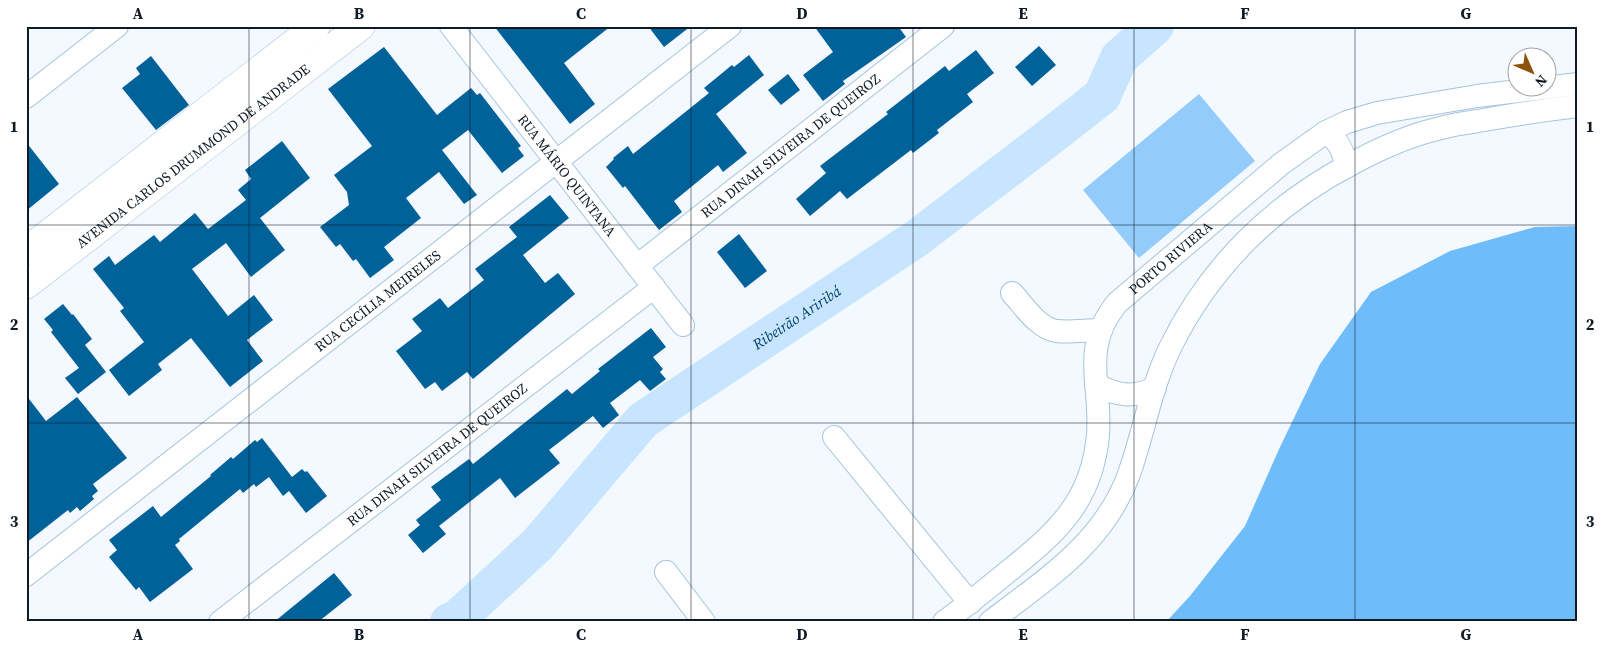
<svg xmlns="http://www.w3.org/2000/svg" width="1604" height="648" font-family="'Source Serif 4',serif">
	<rect width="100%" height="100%" fill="#f3f9ff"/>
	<polygon fill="#93ccfb" points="1199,94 1255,161 1139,258 1083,190"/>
	<polygon fill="#6fbcfa" points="1578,226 1578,622 1166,622 1190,596 1245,526 1280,447 1320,364 1371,292 1450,251 1535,227"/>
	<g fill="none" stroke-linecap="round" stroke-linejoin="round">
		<path stroke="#c7e5fe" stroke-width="38" id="s1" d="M449,622L458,618L538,544L643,420L917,238L1047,139L1102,96L1119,58L1155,26"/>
	</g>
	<g fill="#006299">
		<polygon points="494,26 611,26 564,63 595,104 570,124"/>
		<polygon points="648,26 691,26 664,47"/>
		<polygon points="814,26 898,26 906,37 843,81 845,84 823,101 803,75 833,52"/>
		<polygon points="1039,46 1056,65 1032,86 1015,67"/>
		<polygon points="384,47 437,115 471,88 477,95 480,93 521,146 518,148 524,156 502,173 468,130 442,150 477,195 464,204 439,172 406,198 421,218 384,247 394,260 370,278 356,259 353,261 340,244 336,247 320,227 349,205 347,192 334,175 372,146 328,89"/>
		<polygon points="976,50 994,73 967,94 973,102 937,130 939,133 913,153 911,150 847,199 840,191 810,216 796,199 826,173 820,166 888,114 886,112 945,66 949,71"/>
		<polygon points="749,55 764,75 716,114 747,153 723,172 718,165 674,201 682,212 659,230 625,186 623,188 606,167 614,159 613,158 628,146 633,154 709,93 704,88 732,65 734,67"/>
		<polygon points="151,56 189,105 156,130 122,88 140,74 136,68"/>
		<polygon points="788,74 800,90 781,105 768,90"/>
		<polygon points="282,141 310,178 260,218 285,250 251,277 226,243 192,269 228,316 254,295 273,320 247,340 263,361 230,387 191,338 158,364 162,370 129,396 109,370 144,342 120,311 124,308 93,269 109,256 115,265 154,235 160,242 195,213 208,229 246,200 238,190 251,179 245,170"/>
		<polygon points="26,142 59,184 26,211"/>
		<polygon points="550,195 569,218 523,255 545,283 558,273 575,294 473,379 467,372 442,391 435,382 425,389 396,351 422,331 412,319 440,298 448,308 484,280 475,269 517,237 509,227"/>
		<polygon points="739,234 767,271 745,288 717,252"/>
		<polygon points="63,304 72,315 73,314 92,339 85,345 106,372 78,394 65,378 79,368 51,332 53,330 44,319"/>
		<polygon points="651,328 666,347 653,357 663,369 660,372 666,379 650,391 640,380 610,403 619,415 603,428 593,416 549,450 560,463 515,498 500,478 439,526 446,534 423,553 408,535 420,525 416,520 441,500 431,487 469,459 473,464 567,389 572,394 600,371 598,369"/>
		<polygon points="26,395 46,421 77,397 127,458 93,484 98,491 92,496 94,499 80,511 77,507 70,513 68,510 26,543"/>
		<polygon points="262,438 292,477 302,469 305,472 307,471 327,496 306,513 289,491 283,496 269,477 256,487 254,484 243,493 240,489 179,539 180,541 175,545 193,569 150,602 139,587 136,590 109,557 117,550 109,540 153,506 161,517 211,476 210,475 231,457 233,459 255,440 257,442"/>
		<polygon points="334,573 352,595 318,622 274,622"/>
	</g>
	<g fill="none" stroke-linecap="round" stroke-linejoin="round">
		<defs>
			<g id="minor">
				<path id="s2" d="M451,26L683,325"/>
				<polyline points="26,97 117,26"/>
				<path d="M1326,132C1339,141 1344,152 1346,167"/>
				<path id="s3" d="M637,266L943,26"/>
				<path d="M1012,293C1024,306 1038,328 1056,331C1070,333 1086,330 1100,330"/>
				<path d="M1096,384C1116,396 1134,398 1155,388"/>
				<polyline points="834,437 970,603"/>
				<polyline points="666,572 704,622"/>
				<path id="s4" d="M26,575L730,26"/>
				<path id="s5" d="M220,622L654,287"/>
				<path id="s6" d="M944,622C966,606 988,588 1010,570C1058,531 1092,501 1098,435C1102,384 1080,349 1117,303L1281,164L1326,132L1347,122L1377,113L1477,96L1578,84"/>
				<path d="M990,622C1046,579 1104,543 1129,474C1144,432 1151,386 1171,346C1211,265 1275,203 1355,162C1381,148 1408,136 1437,129C1450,125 1464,123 1478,121C1511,115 1544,110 1578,106"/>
			</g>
			<g id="secondary">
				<polyline points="26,251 316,26"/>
				<path id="s7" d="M26,285L361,26"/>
			</g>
		</defs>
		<use href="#minor" stroke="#a5c3de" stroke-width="24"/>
		<use href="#secondary" stroke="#a5c3de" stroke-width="29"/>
		<use href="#minor" stroke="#fff" stroke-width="22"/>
		<use href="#secondary" stroke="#fff" stroke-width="28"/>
	</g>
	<path fill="none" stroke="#101b25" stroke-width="1" stroke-opacity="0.55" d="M249,26V622M470,26V622M691,26V622M913,26V622M1134,26V622M1355,26V622M26,225H1578M26,423H1578"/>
	<g text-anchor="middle" stroke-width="5" stroke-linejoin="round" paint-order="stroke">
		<g font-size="14" fill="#101b25" stroke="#fff">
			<text dy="5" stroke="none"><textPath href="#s3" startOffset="195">RUA DINAH SILVEIRA DE QUEIROZ</textPath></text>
			<text dy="5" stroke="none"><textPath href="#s7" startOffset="211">AVENIDA CARLOS DRUMMOND DE ANDRADE</textPath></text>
			<text dy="5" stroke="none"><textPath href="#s2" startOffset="189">RUA MÁRIO QUINTANA</textPath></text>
			<text dy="5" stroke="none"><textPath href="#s6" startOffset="458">PORTO RIVIERA</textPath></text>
			<text dy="5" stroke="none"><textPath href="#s4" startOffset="446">RUA CECÍLIA MEIRELES</textPath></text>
			<text dy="5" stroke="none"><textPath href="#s5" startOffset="274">RUA DINAH SILVEIRA DE QUEIROZ</textPath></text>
		</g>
		<g font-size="15" font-style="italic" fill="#004067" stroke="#fff">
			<text dy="5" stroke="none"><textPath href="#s1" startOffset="466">Ribeirão Ariribá</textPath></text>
		</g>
	</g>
	<rect width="1604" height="648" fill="none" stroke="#ffffff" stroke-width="55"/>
	<g transform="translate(1532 72) rotate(135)"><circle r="24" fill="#ffffff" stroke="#9fa4a8"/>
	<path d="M0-4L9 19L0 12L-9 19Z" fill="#8c530c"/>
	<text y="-8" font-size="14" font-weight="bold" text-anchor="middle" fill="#101b25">N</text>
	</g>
	<rect x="28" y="28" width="1548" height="592" fill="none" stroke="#101b25" stroke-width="2"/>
	<g font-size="16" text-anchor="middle" font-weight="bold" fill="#101b25">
		<text x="138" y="19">A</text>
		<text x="359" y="19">B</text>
		<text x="581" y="19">C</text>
		<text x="802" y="19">D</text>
		<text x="1023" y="19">E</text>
		<text x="1245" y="19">F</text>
		<text x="1466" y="19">G</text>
		<text x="14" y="132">1</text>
		<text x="1590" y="132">1</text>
		<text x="14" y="330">2</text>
		<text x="1590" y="330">2</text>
		<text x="14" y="527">3</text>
		<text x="1590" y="527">3</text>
		<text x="138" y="640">A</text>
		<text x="359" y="640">B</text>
		<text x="581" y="640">C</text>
		<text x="802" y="640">D</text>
		<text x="1023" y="640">E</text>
		<text x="1245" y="640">F</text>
		<text x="1466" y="640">G</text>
	</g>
</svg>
